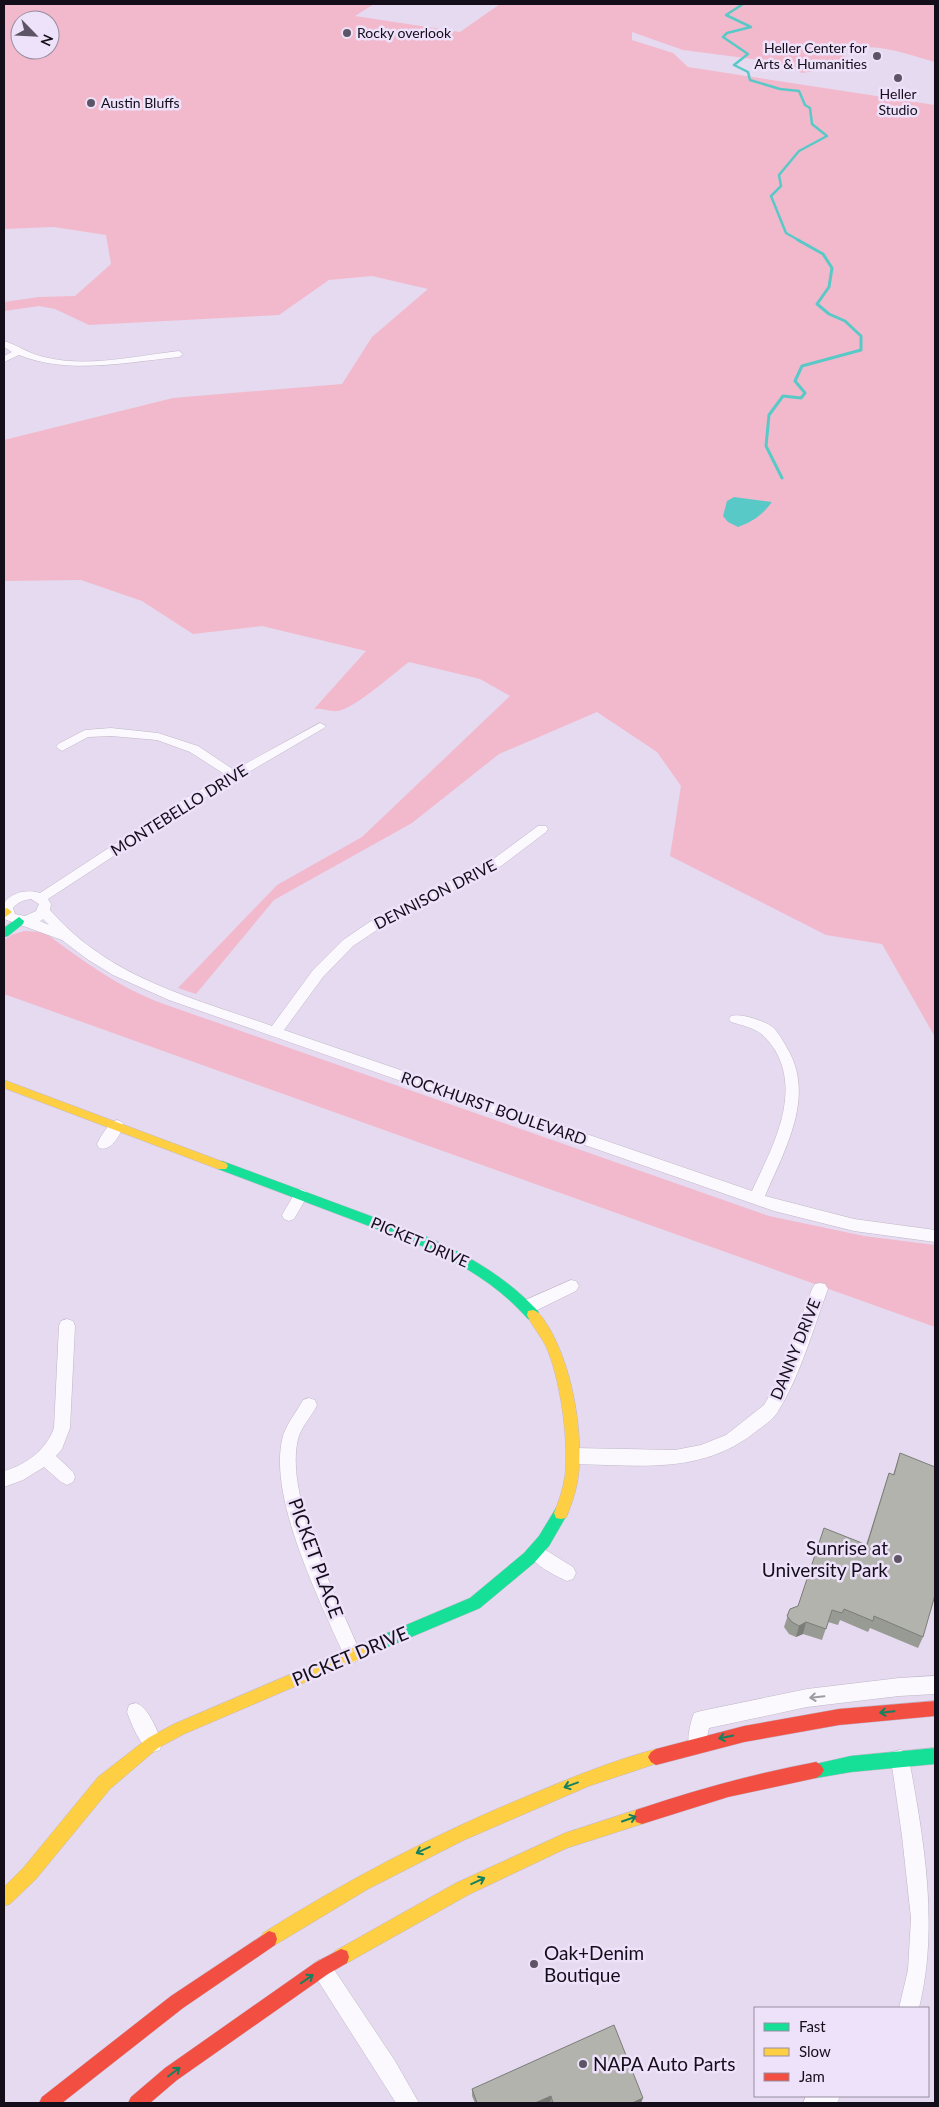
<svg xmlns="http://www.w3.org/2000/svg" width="939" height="2107" font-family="Lato,sans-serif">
	<rect width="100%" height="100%" fill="#e5daef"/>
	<g fill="#f2b9cc" fill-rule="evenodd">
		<path d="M4,4H374L355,16L460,32L500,4H935V62C903,53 875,41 842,51L849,65L802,73L775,62L683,50L632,32V40L673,53L688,67L935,105V1037L882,944L826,935L670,856L681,786L657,752L597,712L499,754L412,823L274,900L196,994L178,988L277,885L362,837L510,696L480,679L409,662C394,673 353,710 337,711C330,712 323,708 314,709L366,651L262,626L193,634L142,601L81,580L4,581V440L173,398L342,384L372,337L428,289L372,276L329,280L279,315L89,325L55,309L39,306L4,311V302L39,297L75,296L111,264L106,235L54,227L4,229ZM20,20H50V50H20Z"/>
		<path d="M24,931L41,932L48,935C86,963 114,984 158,1002L769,1216L864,1236L935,1245V1327L4,994V940L11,935Z"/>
	</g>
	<path fill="#59c9c8" d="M734,497L772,502C762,515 754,521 738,527L728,522L723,516L727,501Z"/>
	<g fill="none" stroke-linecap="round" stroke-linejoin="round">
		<polyline stroke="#59c9c8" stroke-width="2.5" points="743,4 726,15 751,27 727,33 723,37 748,54 734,65 748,72 750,80 780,89 799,91 805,105 810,108 812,124 827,136 799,151 779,175 781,186 771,196 786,233 800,241"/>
		<polyline stroke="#59c9c8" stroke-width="3" points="782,478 766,446 769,415 783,396 801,398 805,393 795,381 802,366 861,350 861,336 845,321 829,314 817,304 829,287 832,268 823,254 798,240"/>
		<defs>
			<g id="street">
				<path d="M4,341C18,345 29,354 44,357C87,368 135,356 179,351L183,354L179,357C127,362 69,375 19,355L4,362V356L12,352L4,347Z"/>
				<path d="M320,723L326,726L324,728L187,808L48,899L51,904L50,910C109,978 190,997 272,1026L313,970L343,940L377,917L492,860L538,826H546L548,829L546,832L501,866L386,924L353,946L323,977L284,1030L752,1191C771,1149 802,1096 775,1050C771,1044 766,1037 760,1033C752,1027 741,1025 731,1022L729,1019L731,1016C741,1013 759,1020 768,1024C777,1029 782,1039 787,1048C816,1096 785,1149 765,1196L854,1219L935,1230V1242L854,1231L774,1211L169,1000L113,975L87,959L62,940L4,919V903C12,892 27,889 40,893L179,802L226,775L190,752L157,740L111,736L88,737L62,751L56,747L58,744L85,730L111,728L158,733L198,746L234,770ZM31,899L39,904L36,911L25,916L15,914L13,908C18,902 23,900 31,899ZM43,919L49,925L40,921Z"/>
				<path d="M117,1120L122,1122L124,1126C119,1136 111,1152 99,1148L97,1144C101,1136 108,1123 117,1120Z"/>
				<polygon points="301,1189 306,1191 308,1195 294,1219 289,1221 284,1219 282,1215 296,1191"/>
				<polygon points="571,1280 576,1281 579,1286 576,1291 533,1312 527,1314 521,1312 519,1307 521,1302"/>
				<path d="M820,1283L825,1284L828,1289C813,1329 800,1377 777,1413C772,1421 761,1427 754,1433C700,1475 638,1465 574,1464L568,1461L566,1456L568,1451L574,1448L675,1450L701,1445L726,1435L764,1405L775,1386L812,1289L815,1284Z"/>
				<path d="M67,1319L73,1321L75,1326L70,1428L62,1449L56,1456L73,1472L75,1477L73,1482L67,1485L61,1482L44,1467L23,1480L4,1487V1471C26,1465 46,1450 54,1428L59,1326L61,1321Z"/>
				<path d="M309,1398L315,1400L317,1405C312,1416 301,1427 298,1439C284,1497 338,1599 361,1654L358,1660L352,1663L346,1660C321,1603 269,1501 282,1440C285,1425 296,1413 303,1400Z"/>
				<path d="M536,1544L573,1567L576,1573L573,1579L567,1581C555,1576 533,1564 527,1552L530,1546Z"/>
				<path d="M935,1676V1694L899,1696L807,1707L709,1728L704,1751L697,1753L690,1751C686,1740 690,1724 694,1713L701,1711L807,1689L899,1678Z"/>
				<path d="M136,1703C149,1708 157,1730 162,1743L160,1750L153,1752C140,1747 132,1725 127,1712L129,1705Z"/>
				<path d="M900,1750L907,1752L909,1759C924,1840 939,1927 919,2008H899L908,1970L911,1918L902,1836L891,1759L893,1752Z"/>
				<polygon points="322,1959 329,1962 395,2061 419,2103 396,2103 315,1976 312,1969 315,1962"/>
				<polygon points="806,2096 840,2096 837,2103 803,2103"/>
			</g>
			<g id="fast">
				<polygon points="19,917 24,921 23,924 8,936 4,937 4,928"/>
				<path d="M222,1161L430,1238C471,1257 507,1278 538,1311L539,1315L538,1319L533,1320L528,1319C498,1285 462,1264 422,1246L218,1169L216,1166L218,1163Z"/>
				<polygon points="561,1507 566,1508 568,1513 549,1546 534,1563 480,1608 359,1659 354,1657 352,1652 354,1647 470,1598 524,1553 539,1536 556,1508"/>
				<polygon points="935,1748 935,1764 851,1772 816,1778 811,1775 808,1770 811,1765 851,1756"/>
			</g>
			<g id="slow">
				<polygon points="7,908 12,912 4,918 4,909"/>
				<polygon points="4,1080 226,1163 228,1166 226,1169 218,1169 4,1088"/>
				<path d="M533,1310C540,1312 544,1320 548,1326C571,1364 582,1424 579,1468C578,1484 574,1498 568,1513L566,1518L561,1519L556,1518L554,1513C559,1501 563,1489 565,1476C569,1442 561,1384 548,1351C543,1338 533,1328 527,1315L528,1311Z"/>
				<polygon points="359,1645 364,1647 366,1652 364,1657 184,1734 158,1748 110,1789 36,1879 10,1904 4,1906 4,1887 24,1867 98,1777 148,1738 174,1724"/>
				<path d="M656,1749L661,1752L664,1757L661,1762L589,1786L464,1840L368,1889L275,1945L269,1947L263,1945L261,1939L263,1933C347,1880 433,1835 525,1797C568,1779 611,1761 656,1749Z"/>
				<polygon points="642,1808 648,1810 650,1816 648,1822 567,1848 468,1895 347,1963 341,1965 335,1963 333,1957 335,1951 456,1883 565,1833"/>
			</g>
			<g id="jam">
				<polygon points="935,1701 935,1716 839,1725 744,1742 656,1765 651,1762 648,1757 651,1752 656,1749 744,1726 839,1709"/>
				<path d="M816,1762L821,1765L824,1770L821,1775L816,1778L728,1797L642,1824L636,1822L634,1816L636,1810L642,1808C699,1789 757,1773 816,1762Z"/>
				<polygon points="269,1931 275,1933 277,1939 275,1945 183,2008 62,2103 39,2103 42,2097 171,1996"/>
				<polygon points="341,1949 347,1951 349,1957 347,1963 328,1974 177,2080 150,2103 128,2103 131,2097 165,2068 316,1962"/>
			</g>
		</defs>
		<use href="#street" stroke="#c0b7c8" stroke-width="1"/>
		<use href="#fast" stroke="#c0b7c8" stroke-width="1"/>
		<use href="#slow" stroke="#c0b7c8" stroke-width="1"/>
		<use href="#jam" stroke="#c0b7c8" stroke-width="1"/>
		<use href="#street" fill="#fbf9fd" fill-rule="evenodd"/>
		<use href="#fast" fill="#16e098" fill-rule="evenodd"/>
		<use href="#slow" fill="#ffcf43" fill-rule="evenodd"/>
		<use href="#jam" fill="#f24e42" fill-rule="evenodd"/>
	</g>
	<g fill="#989a94">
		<polygon points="900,1453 923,1637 918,1648 870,1628 868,1632 840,1620 838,1625 828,1622 822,1640 803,1634 796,1637 789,1634 784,1627 790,1609 798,1606 866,1545 885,1485 889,1473 893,1475"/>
		<polygon points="472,2089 641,2103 475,2103 472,2096"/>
	</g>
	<g fill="#7c7d78">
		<polygon points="806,1622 803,1634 796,1637 799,1626"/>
		<polygon points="551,2096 550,2103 535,2103"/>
		<polygon points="643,2098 641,2103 632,2103"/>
	</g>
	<g fill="#b1b3ac" stroke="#7c7d78">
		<polygon points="900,1453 935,1467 935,1595 923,1637 874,1616 873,1621 844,1609 842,1613 832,1610 826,1629 806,1622 799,1626 792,1622 787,1616 790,1609 798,1606 824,1528 867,1545 889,1473 894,1475"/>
		<polygon points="614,2025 643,2098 632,2103 553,2103 551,2096 535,2103 477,2103 472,2089"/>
	</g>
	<defs><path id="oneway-shaft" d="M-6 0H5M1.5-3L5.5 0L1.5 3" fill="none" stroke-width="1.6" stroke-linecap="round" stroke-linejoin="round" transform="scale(1.25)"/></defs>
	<use stroke="#9f9ba2" href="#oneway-shaft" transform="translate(817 1697) rotate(174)"/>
	<g stroke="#15815f">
		<use href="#oneway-shaft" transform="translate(887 1712) rotate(174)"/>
		<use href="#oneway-shaft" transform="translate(726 1737) rotate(168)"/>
		<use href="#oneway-shaft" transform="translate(571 1785) rotate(160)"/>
		<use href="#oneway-shaft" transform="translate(629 1819) rotate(-19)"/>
		<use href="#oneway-shaft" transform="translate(423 1850) rotate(155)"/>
		<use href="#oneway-shaft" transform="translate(478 1881) rotate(-25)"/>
		<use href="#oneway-shaft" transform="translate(307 1979) rotate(-35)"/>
		<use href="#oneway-shaft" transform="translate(174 2072) rotate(-37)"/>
	</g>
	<g fill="#5d5565" stroke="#eee2fa" stroke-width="2">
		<circle cx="347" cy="33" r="5"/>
		<circle cx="877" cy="56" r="5"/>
		<circle cx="898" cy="78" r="5"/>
		<circle cx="91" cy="103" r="5"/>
		<circle cx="898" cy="1559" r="5"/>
		<circle cx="534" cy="1964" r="5"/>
		<circle cx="583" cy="2064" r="5"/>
	</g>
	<g text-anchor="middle" stroke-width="5" stroke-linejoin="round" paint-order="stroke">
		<g font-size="14" fill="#140d1a" stroke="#eee2fa" text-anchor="start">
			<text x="357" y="38">Rocky overlook</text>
			<text x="867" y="53" text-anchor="end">Heller Center for<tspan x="867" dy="16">Arts &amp; Humanities</tspan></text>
			<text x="898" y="99" text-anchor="middle">Heller<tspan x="898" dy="16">Studio</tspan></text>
			<text x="101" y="108">Austin Bluffs</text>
		</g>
		<g font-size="16" fill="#140d1a" stroke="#eee2fa">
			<text transform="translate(179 810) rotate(-32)" y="6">MONTEBELLO DRIVE</text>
			<text transform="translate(435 894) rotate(-27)" y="6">DENNISON DRIVE</text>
			<text transform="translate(494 1108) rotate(19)" y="6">ROCKHURST BOULEVARD</text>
			<text transform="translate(420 1242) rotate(23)" y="6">PICKET DRIVE</text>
			<text transform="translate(795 1349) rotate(-68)" y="6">DANNY DRIVE</text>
		</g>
		<g font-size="19" fill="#140d1a" stroke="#eee2fa" text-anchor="start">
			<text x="888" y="1555" text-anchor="end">Sunrise at<tspan x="888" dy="22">University Park</tspan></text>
			<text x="544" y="1960">Oak+Denim<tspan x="544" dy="22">Boutique</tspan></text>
			<text x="593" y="2071">NAPA Auto Parts</text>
		</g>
		<g font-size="19" fill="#140d1a" stroke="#eee2fa">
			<text transform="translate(316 1558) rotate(70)" y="7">PICKET PLACE</text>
			<text transform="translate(350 1656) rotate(-23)" y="7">PICKET DRIVE</text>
		</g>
	</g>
	<rect width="939" height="2107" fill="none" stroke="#140d1a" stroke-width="10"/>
	<rect x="754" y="2007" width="175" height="90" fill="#eee2fa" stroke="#978da0"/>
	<rect x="764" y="2023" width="25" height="8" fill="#16e098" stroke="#978da0"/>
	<text x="799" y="2032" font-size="15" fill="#140d1a">Fast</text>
	<rect x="764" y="2048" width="25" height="8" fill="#ffcf43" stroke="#978da0"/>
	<text x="799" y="2057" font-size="15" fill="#140d1a">Slow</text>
	<rect x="764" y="2073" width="25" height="8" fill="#f24e42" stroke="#978da0"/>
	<text x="799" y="2082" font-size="15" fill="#140d1a">Jam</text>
	<g transform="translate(35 35) rotate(114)"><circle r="24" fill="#eee2fa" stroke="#978da0"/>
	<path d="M0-4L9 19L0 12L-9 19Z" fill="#5d5565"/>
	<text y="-8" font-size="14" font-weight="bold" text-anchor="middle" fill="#140d1a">N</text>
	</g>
</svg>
